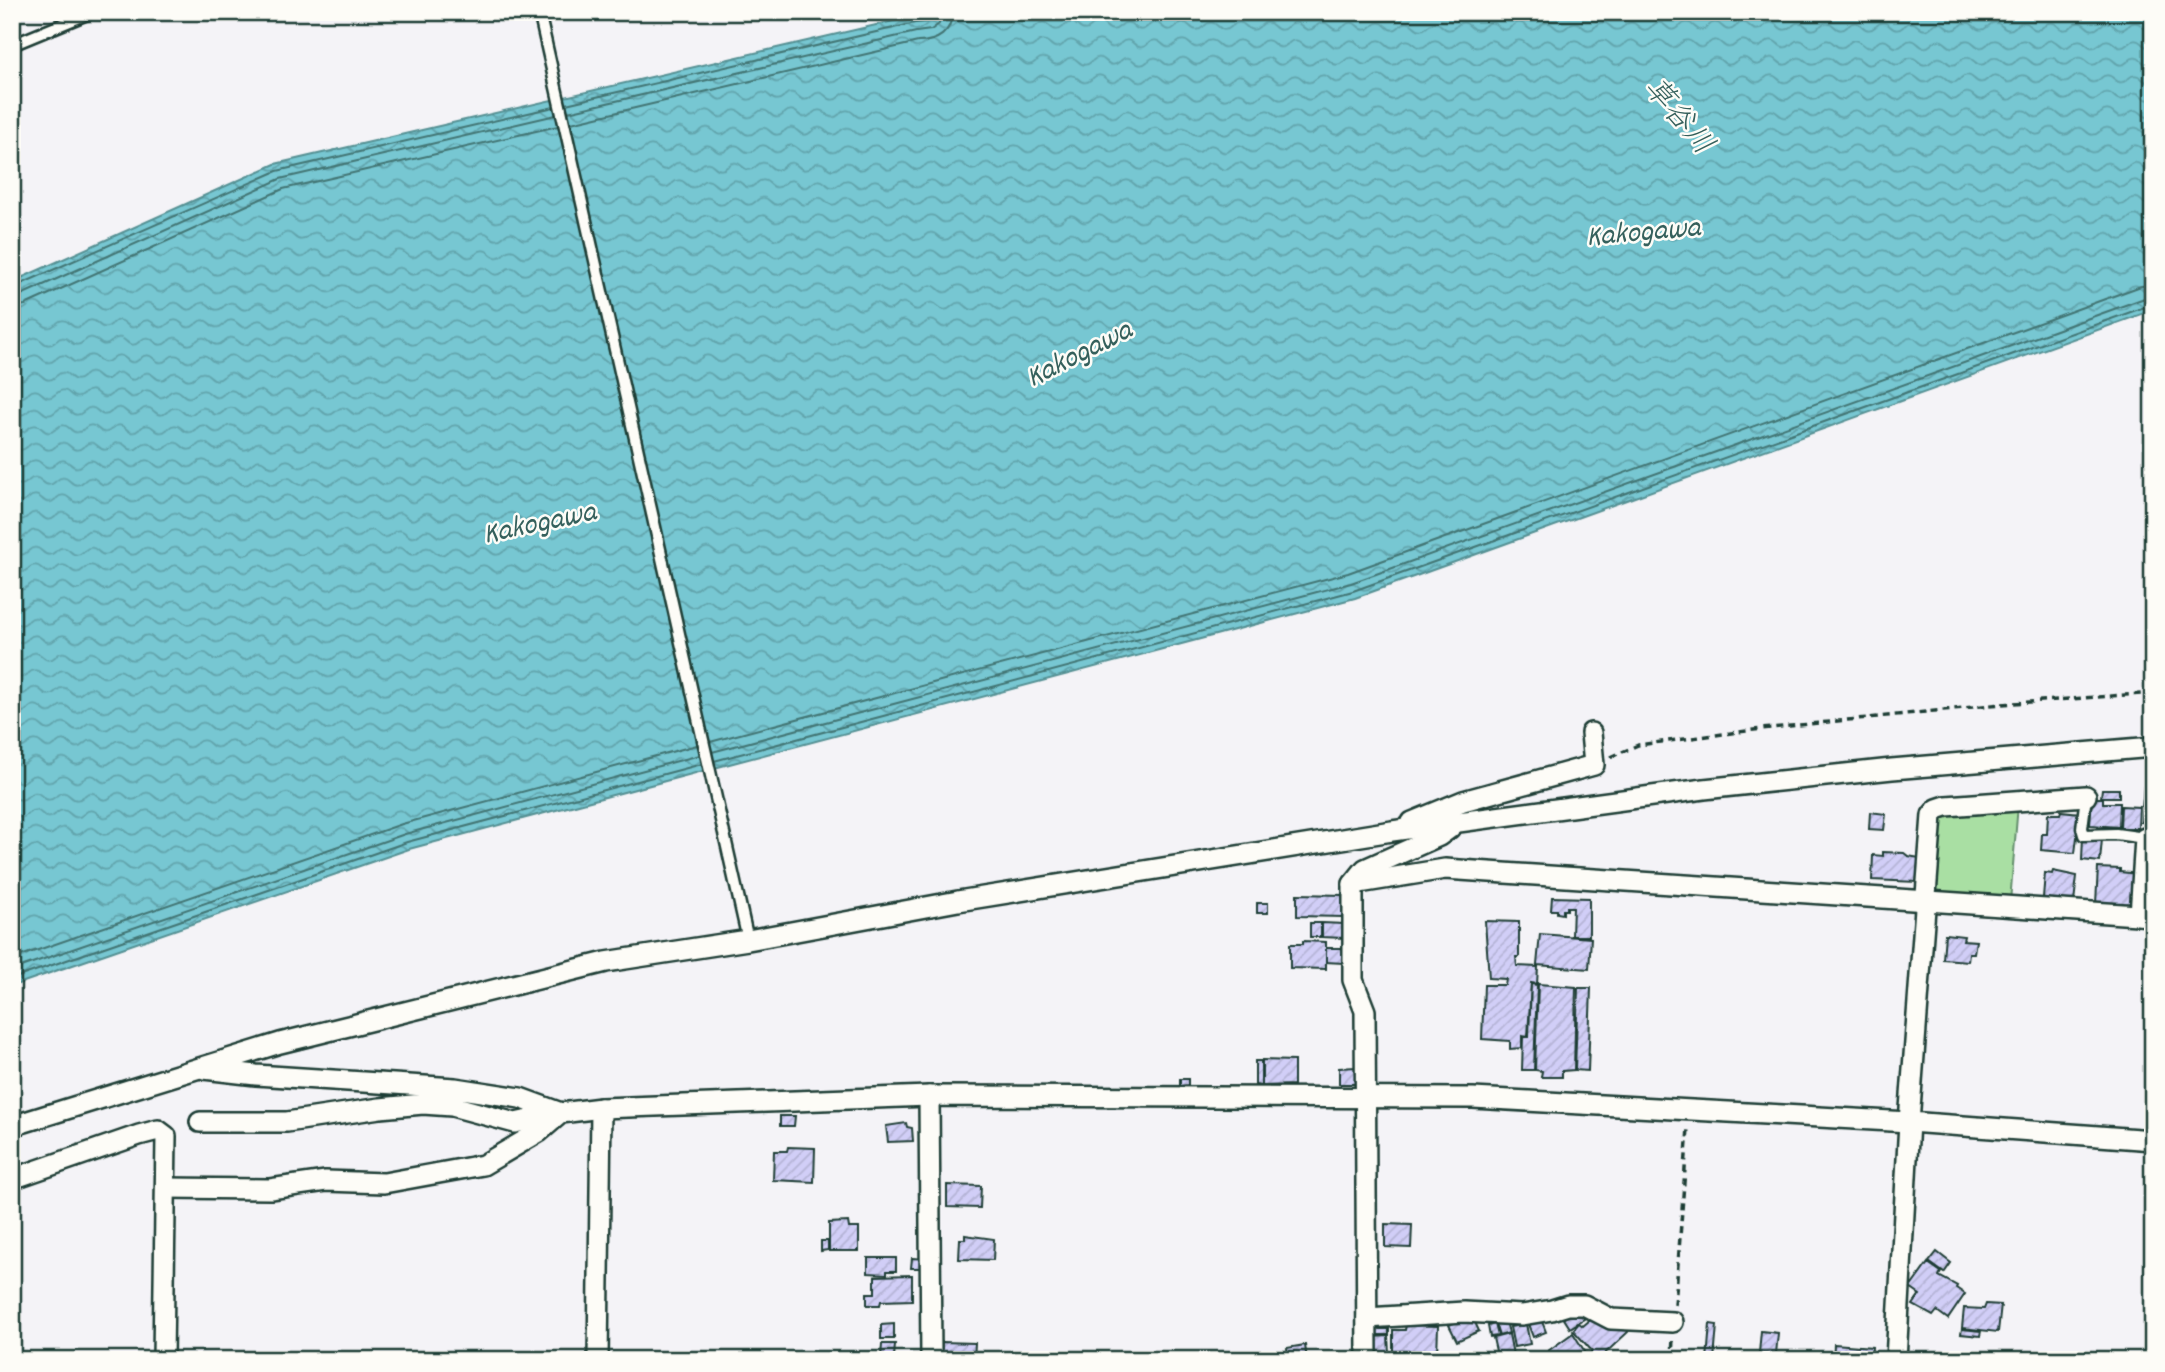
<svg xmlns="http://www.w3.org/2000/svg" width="2165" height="1372" font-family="Dekko,'Klee One',sans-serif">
	<defs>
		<pattern id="water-waves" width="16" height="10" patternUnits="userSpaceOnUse" patternTransform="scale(1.75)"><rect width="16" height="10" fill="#77c7d2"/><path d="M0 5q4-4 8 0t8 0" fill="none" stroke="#61a3ab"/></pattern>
		<pattern id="building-hatch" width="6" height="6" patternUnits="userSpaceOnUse" patternTransform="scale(1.75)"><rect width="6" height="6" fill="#d1cef7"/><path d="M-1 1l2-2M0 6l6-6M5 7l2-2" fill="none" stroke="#b3b2d4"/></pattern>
	</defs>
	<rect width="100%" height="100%" fill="#f4f3f7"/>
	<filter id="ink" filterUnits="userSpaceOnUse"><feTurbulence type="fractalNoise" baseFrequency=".0143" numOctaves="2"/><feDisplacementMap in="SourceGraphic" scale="14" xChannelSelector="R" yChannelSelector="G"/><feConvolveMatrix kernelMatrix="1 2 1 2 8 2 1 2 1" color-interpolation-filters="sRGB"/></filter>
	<g filter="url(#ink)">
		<polygon fill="#a9dfa3" stroke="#648e6c" stroke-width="2" points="2018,804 2010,902 1933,896 1938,817"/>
		<polygon fill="url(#water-waves)" stroke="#549093" stroke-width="2" points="1073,12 2153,12 2153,310 1355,598 409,849 12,986 12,282 275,164 915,16"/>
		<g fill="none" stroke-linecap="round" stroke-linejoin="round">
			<g stroke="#427473" stroke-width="2">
				<polyline points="566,104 915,23 927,22 932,18 933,12"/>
				<polyline points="568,112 916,32 931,30 939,24 942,12"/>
				<path d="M571,123L918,42C937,42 952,33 952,12"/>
				<polyline points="12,288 277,171 554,107"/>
				<polyline points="12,297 21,295 280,179 556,115"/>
				<polyline points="12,307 25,305 283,189 558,126"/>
				<polyline points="710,742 1348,573 2141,286 2153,285"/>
				<polyline points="712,752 1351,583 2153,295"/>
				<polyline points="714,761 1353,591 2153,304"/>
				<polyline points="12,959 402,824 697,745"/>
				<polyline points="12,970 405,834 700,755"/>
				<polyline points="12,979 407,842 702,764"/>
			</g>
		</g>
		<g fill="url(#building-hatch)" stroke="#1f3d34" stroke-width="2">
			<polygon points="2144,785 2153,786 2153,823 2141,822"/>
			<polygon points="2102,789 2119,789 2119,797 2101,797"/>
			<polygon points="2092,798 2103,798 2103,803 2120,803 2119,827 2090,825"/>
			<polygon points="2121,806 2139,807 2138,828 2120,828"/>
			<polygon points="2061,811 2080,813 2075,853 2041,850 2042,834 2047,834 2048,814 2060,814"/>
			<polygon points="1870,812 1886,814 1884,830 1869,829"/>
			<polygon points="2083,837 2102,839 2100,862 2082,860"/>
			<polygon points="1883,852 1904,853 1908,856 1920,858 1917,882 1872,880 1873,855 1883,856"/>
			<polygon points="2098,868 2120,869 2120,872 2139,874 2137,904 2096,903"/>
			<polygon points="2053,871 2077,876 2074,902 2043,898 2045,873 2052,874"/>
			<polygon points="1297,894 1344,895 1343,917 1297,916"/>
			<polygon points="1552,897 1589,898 1589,936 1572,936 1573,907 1567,907 1567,910 1563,910 1563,914 1557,913 1557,910 1551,910"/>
			<rect x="1257" y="903" width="11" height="10"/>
			<polygon points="1485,921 1519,922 1519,957 1516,957 1517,966 1538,967 1537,984 1531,983 1528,1037 1522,1036 1522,1048 1510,1049 1510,1041 1482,1039 1484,985 1505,985 1506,979 1489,978"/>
			<rect x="1310" y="923" width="11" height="14"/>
			<polygon points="1322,923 1344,924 1344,938 1322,937"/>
			<polygon points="1540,934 1591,938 1589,969 1537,965"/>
			<polygon points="1945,934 1964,936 1963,940 1976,941 1974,953 1969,953 1968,961 1943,959"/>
			<polygon points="1303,941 1326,942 1326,969 1290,968 1290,944 1303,944"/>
			<polygon points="1326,948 1344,948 1343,963 1326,962"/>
			<polygon points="1531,984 1537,985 1534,1070 1522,1070 1523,1037 1529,1037"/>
			<polygon points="1538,984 1576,987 1574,1070 1562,1071 1562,1077 1541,1077 1542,1071 1535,1070"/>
			<polygon points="1578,988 1591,988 1588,1071 1575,1070"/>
			<polygon points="1262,1060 1294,1061 1294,1085 1262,1086"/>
			<polygon points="1255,1061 1261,1061 1261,1086 1255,1085"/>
			<polygon points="1356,1067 1356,1084 1339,1084 1339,1068"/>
			<polygon points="1180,1079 1188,1079 1188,1085 1180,1086"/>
			<polygon points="780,1116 795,1116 794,1126 780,1126"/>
			<polygon points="906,1123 907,1127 912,1128 913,1141 888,1142 886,1126"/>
			<polygon points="788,1147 815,1148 814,1182 773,1180 774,1151 787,1151"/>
			<polygon points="947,1185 981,1186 980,1208 947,1207"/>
			<polygon points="848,1222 849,1228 859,1228 859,1251 829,1251 829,1223"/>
			<polygon points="1385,1224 1412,1225 1411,1248 1385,1247"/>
			<polygon points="965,1235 994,1239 993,1260 959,1259 960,1239 965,1239"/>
			<polygon points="821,1241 828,1241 828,1250 821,1251"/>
			<polygon points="1937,1252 1951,1263 1944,1273 1929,1262"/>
			<polygon points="868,1258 896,1258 896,1271 887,1271 887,1274 868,1273"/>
			<polygon points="912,1258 925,1259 924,1268 911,1268"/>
			<polygon points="1928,1263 1941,1272 1939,1276 1957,1286 1956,1288 1965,1294 1948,1319 1937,1311 1933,1316 1913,1305 1920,1295 1910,1288"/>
			<polygon points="912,1275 912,1300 881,1301 880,1305 867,1305 867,1293 875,1293 875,1276"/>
			<polygon points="1986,1304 2001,1305 1998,1332 1962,1328 1964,1308 1984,1309"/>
			<polygon points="1577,1308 1584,1319 1570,1328 1563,1317"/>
			<polygon points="1596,1315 1630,1327 1628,1332 1598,1360 1594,1360 1589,1354 1592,1351 1573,1330 1579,1323 1583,1326"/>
			<polygon points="1472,1316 1479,1331 1457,1341 1449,1325"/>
			<polygon points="1541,1319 1546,1332 1533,1337 1528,1324"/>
			<polygon points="1506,1321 1509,1333 1499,1336 1495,1324"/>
			<polygon points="894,1324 894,1339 881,1339 881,1325"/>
			<polygon points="1495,1324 1498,1336 1490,1337 1488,1326"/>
			<polygon points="1526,1324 1530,1344 1514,1347 1510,1327"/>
			<polygon points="1710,1324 1717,1325 1714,1360 1707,1360"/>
			<polygon points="1406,1325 1438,1326 1437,1355 1393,1354 1393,1330 1405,1330"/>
			<rect x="1376" y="1329" width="13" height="6"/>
			<polygon points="1962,1329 1981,1331 1980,1336 1961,1334"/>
			<polygon points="1761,1331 1778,1333 1776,1354 1759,1353"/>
			<polygon points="1573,1333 1587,1355 1580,1360 1554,1360 1548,1351"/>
			<polygon points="1509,1334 1514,1360 1498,1360 1493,1338"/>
			<polygon points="1388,1336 1389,1353 1374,1354 1373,1337"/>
			<polygon points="942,1342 975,1343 974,1360 941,1360"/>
			<polygon points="882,1344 895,1344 894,1358 881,1358"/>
			<polygon points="1834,1344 1872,1347 1871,1360 1833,1360"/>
			<polygon points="1305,1345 1307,1360 1289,1360 1287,1348"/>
			<polygon points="1173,1354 1183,1354 1183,1360 1174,1360"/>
		</g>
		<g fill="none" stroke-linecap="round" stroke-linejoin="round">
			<defs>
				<g id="service">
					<polyline points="539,12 748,940"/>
					<polyline points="12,45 92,12"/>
					<polyline points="2086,796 2082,828 2084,835 2116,834 2145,838"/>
				</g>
				<g id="minor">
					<polyline points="1412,822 1463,801 1594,765 1591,733"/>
					<polyline points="1353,884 1445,869 2153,916"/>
					<polyline points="2140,915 2145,838 2153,838"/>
					<polyline points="929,1096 931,1360"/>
					<polyline points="200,1122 287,1122 380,1108 423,1104 452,1106 515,1123 561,1113 520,1098 455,1088 256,1075 204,1069"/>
					<polyline points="12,1126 280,1043 606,962 748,940 958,901 1392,831 1704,789 1892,769 2153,747"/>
					<polyline points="12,1179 139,1135 158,1130 166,1136 163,1360"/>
					<polyline points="166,1188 270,1189 326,1181 384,1183 483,1165 539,1132 561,1113 601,1108 929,1096 1473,1098 1909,1122 2153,1140"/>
					<polyline points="1367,1318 1464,1312 1522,1315 1552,1310 1568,1305 1584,1305 1611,1319 1673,1322"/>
					<polyline points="598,1360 601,1108"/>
					<polyline points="1367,1360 1365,1011 1353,980 1353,884 1365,869 1439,836 1450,828"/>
					<polyline points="1896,1360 1909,1122 1932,815 1937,809 1946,806 2086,796"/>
				</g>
			</defs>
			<use href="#service" stroke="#1f3d34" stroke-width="15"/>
			<use href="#minor" stroke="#1f3d34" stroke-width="24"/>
			<g stroke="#1f3d34" stroke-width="3.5" stroke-dasharray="7 5" stroke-linecap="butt">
				<polyline points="1611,757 1638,745 1762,729 2001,704 2153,693"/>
				<polyline points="1675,1305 1688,1128"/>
				<polyline points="1672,1360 1673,1337"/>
			</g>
			<use href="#service" stroke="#fdfcf7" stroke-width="10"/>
			<use href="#minor" stroke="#fdfcf7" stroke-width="19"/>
		</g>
	</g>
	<g text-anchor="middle" stroke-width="5" stroke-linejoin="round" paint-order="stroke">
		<g font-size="30" font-style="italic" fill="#35605c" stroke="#fdfcf7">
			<text transform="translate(1680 115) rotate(50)" y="10">草谷川</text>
			<text transform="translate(1643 230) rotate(-5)" y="10">Kakogawa</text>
			<text transform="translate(1078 352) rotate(-27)" y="10">Kakogawa</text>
			<text transform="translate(539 521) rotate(-12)" y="10">Kakogawa</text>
		</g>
	</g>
	<rect width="2165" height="1372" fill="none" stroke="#fdfcf7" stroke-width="42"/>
	<rect x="21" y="21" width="2123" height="1330" fill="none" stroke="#1f3d34" stroke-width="2.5" filter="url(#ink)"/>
</svg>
